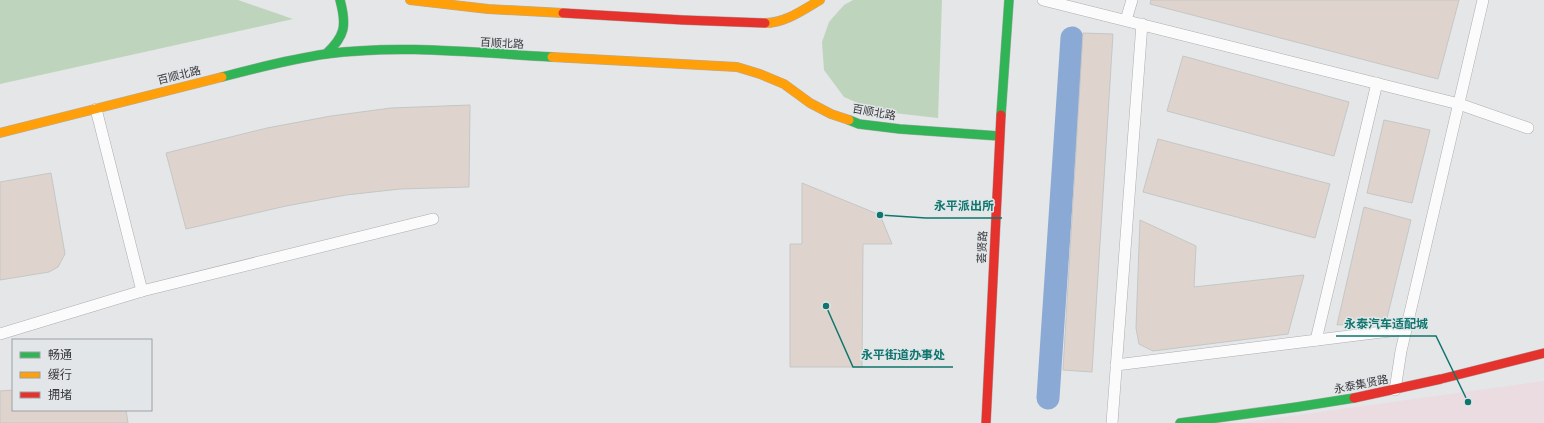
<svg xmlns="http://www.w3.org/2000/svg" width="1544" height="423" font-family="'Source Sans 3','Noto Sans SC',sans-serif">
	<rect width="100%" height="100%" fill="#e4e6e8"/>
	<polygon fill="#eadce0" points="1544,381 1544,423 1242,423"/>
	<g fill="#bed4bc">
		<polygon points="0,0 238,0 293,19 0,84"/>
		<polygon points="853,0 942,0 938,118 876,111 844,97 824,70 822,42 829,22 844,5"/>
	</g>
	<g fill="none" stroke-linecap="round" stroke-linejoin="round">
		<polyline stroke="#8aa9d4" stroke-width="23" points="1048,398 1072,38"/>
	</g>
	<g fill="#ded4cd" stroke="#c5c6c6">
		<polygon points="1151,0 1459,0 1438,79 1150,4"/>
		<polygon points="1083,33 1113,34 1092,372 1063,370"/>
		<polygon points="1183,56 1349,102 1334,156 1167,111"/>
		<polygon points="470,105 469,187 400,189 346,195 286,206 186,229 166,153 267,128 331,116 391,108"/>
		<polygon points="1384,120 1430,130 1412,203 1367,193"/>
		<polygon points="1158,139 1330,184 1315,238 1143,192"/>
		<polygon points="51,173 65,254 58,267 49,272 0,280 0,182"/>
		<polygon points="802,183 880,215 892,244 863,244 862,367 790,367 790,244 802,244"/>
		<polygon points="1364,207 1411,220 1386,322 1337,325"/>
		<polygon points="1140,220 1196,246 1194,287 1304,275 1288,334 1153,351 1139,344 1136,328"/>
		<polygon points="13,390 13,410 126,410 128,423 0,423 0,391"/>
	</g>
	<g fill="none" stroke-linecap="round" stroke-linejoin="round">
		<defs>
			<g id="lane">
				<polyline points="1043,0 1459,104 1528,128"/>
				<polyline points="1126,20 1132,0"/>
				<polyline points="96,109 142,291"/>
				<polyline points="0,334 142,291 433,219"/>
				<polyline points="1316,340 1377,83"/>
				<polyline points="1116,365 1406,329"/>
				<polyline points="1395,390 1401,351 1483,0"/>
				<polyline points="1112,423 1142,24"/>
			</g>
			<g id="fast">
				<path d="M326,54C345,36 347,26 340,0"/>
				<path d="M222,77C256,68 291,59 326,54C400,44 477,53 552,57"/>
				<polyline points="1001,115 1009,0"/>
				<polyline points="849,120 859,124 900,129 999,136"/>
				<polyline points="1180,423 1297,407 1354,398"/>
			</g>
			<g id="slow">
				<polyline points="410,0 488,9 563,13"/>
				<path d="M765,23C785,23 803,10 820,0"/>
				<polyline points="552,57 737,67 760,74 784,84 810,103 831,114 849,120"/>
				<polyline points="0,133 222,77"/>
			</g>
			<g id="jam">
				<polyline points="563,13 683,20 765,23"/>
				<polyline points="1354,398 1441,379 1544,353"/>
				<polyline points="986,423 1001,115"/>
			</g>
		</defs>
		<use href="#lane" stroke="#acadae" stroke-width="12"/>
		<use href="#fast" stroke="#acadae" stroke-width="10"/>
		<use href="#slow" stroke="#acadae" stroke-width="10"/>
		<use href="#jam" stroke="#acadae" stroke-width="10"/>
		<use href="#lane" stroke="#fbfbfc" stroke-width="11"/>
		<use href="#fast" stroke="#30b455" stroke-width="9"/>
		<use href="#slow" stroke="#ff9f0a" stroke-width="9"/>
		<use href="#jam" stroke="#e5322d" stroke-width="9"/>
	</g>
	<g text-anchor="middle" stroke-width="3" stroke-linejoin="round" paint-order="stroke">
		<g font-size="11" fill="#37383a" stroke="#e3e6e9">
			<text transform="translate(502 43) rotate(3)" y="4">百顺北路</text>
			<text transform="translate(179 75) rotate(-14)" y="4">百顺北路</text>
			<text transform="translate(874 112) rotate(10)" y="4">百顺北路</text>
			<text transform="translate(982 247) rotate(-87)" y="4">荟贤路</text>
			<text transform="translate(1361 384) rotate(-11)" y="4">永泰集贤路</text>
		</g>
	</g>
	<path fill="none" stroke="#0f766e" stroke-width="1.5" d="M880 215L926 218H1002M1468 402L1436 336H1336M826 306L853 367H953"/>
	<g fill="#0f766e" stroke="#e3e6e9" stroke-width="1.5">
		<circle cx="880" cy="215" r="4"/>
		<circle cx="1468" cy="402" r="4"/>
		<circle cx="826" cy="306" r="4"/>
	</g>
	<g font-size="12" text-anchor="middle" font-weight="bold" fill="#0f766e" stroke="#e3e6e9" stroke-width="3" stroke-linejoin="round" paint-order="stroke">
		<text x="964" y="210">永平派出所</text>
		<text x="1386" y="328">永泰汽车适配城</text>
		<text x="903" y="359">永平街道办事处</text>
	</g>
	<rect x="12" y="339" width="140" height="72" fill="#e3e6e9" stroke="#9ea0a3"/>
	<rect x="20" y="352" width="20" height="6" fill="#30b455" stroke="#9ea0a3"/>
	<text x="48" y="359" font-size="12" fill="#37383a">畅通</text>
	<rect x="20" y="372" width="20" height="6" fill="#ff9f0a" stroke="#9ea0a3"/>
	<text x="48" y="379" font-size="12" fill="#37383a">缓行</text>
	<rect x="20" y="392" width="20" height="6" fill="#e5322d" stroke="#9ea0a3"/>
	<text x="48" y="399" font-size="12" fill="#37383a">拥堵</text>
</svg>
